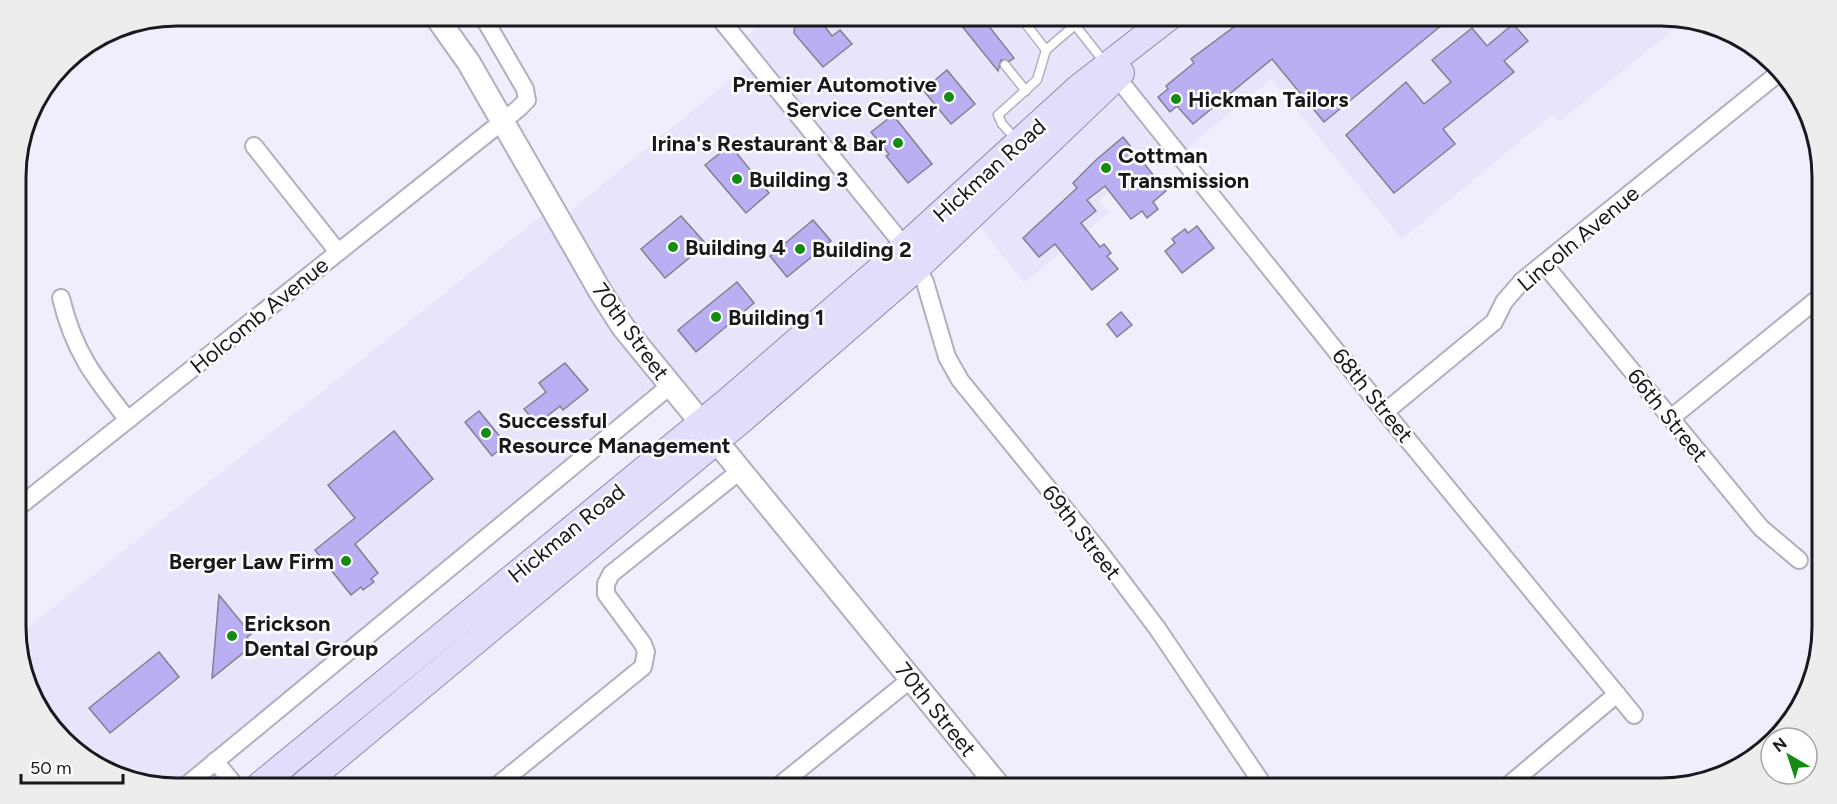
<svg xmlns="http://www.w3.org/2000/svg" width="1837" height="804" font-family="Figtree,sans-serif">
	<rect width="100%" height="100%" fill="#f0eefd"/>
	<g fill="#e8e4fb">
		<polygon points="773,15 1172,15 701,422 672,385 176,789 115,777 49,726 16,649 16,637 551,208 559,220 736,75 753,60 739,42"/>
		<polygon points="1180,15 1661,15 1686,20 1559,122 1552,115 1402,239 1271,79 1179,155 1169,143 1109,192 1099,201 1109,213 1024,283 971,215"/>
	</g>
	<g fill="#bbaff3" stroke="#82808e" stroke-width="1.5">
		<polygon points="796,15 816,15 832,36 840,30 852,44 823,67 794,33"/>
		<polygon points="953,15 980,15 1014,58 1010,61 1001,60 998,71"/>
		<polygon points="1250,15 1374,15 1383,26 1397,15 1454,15 1324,122 1272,59 1193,124 1177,106 1170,112 1158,97 1168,89 1166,86 1194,63 1191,59"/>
		<polygon points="1513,24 1528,41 1504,61 1514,72 1443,129 1455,144 1394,193 1346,135 1406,82 1424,104 1451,82 1432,60 1472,28 1487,46"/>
		<polygon points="947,70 975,104 951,124 923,90"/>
		<polygon points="893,115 932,164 908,183 886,156 889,154 871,132"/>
		<polygon points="1123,137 1166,191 1153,202 1158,209 1147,218 1142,211 1131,219 1105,186 1087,200 1096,211 1081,223 1100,247 1104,244 1111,253 1107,256 1118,269 1092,290 1055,244 1039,257 1023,238 1077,188 1073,183 1096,160"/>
		<polygon points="730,145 769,193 746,213 705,165"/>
		<polygon points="681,216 706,244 665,278 641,249"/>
		<polygon points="813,220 831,241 787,277 770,256"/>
		<polygon points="1197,226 1214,248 1182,273 1165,251 1175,243 1172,239 1185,229 1188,233"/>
		<polygon points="737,282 754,303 696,352 678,330"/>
		<polygon points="1121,312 1132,325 1117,337 1107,324"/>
		<polygon points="565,363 588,390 563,410 560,406 537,424 524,409 546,392 539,383"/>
		<polygon points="479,411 506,444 492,456 465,422"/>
		<polygon points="394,431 433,479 355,544 378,573 371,579 374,582 363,590 361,587 351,595 315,550 355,518 328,485"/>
		<polygon points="219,595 251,634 247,637 253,645 212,678"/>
		<polygon points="159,652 179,677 110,733 89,708"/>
	</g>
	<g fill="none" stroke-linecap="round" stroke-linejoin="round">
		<defs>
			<g id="lane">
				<polyline points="1019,15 1046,50"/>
				<polyline points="1005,65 1026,91"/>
				<polyline points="1018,141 1002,124 998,115 1037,80 1046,50 1075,25 1105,63"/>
			</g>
			<g id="street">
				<polyline points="717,15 905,247 925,282 947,357 960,380 1099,551 1157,628 1266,789"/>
				<polyline points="1111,70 1385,412 1634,715"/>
				<polyline points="254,146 338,252"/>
				<polyline points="1544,264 1761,528 1799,560"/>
				<path d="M61,298C74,352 94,377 128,420"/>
				<polyline points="1385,412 1494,322 1504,302 1522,281 1780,72"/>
				<polyline points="1671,418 1821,296"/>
				<polyline points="16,509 518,109 527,100 525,89 482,15"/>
				<polyline points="215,761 238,789"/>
				<polyline points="182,789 671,385"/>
				<polyline points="493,789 643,667 646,652 643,644 606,594 606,584 611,574 741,470"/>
				<polyline points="775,789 911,679"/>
				<polyline points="1504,789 1617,694"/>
			</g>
			<polyline id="secondary" points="435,15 469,63 600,291 623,327 1001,789"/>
			<g id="primary">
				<polyline points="255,789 730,399 881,268 1078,88 1172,15"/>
				<polyline points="298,789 744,418 917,268 1121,73"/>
			</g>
		</defs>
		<use href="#lane" stroke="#b1afbe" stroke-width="11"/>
		<use href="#street" stroke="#b1afbe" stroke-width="20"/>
		<use href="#secondary" stroke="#b1afbe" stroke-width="26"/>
		<use href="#primary" stroke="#8f89ac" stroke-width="28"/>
		<use href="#lane" stroke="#fff" stroke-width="8"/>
		<use href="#street" stroke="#fff" stroke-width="16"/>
		<use href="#secondary" stroke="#fff" stroke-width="22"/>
		<use href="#primary" stroke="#e2ddfb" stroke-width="26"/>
	</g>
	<g fill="#148c14" stroke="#fff" stroke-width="2">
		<circle cx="949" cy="97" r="6"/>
		<circle cx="1176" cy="99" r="6"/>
		<circle cx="898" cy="143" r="6"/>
		<circle cx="1106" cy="168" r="6"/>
		<circle cx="737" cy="179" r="6"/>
		<circle cx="673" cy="247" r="6"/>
		<circle cx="800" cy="249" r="6"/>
		<circle cx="716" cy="317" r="6"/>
		<circle cx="486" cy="433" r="6"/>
		<circle cx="346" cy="561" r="6"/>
		<circle cx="232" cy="636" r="6"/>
	</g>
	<g text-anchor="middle" stroke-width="5" stroke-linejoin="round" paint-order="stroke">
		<g font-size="22" font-weight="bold" fill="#19181d" stroke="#fff" text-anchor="start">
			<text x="937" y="92" text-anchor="end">Premier Automotive<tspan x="937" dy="25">Service Center</tspan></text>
			<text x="1188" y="107">Hickman Tailors</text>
			<text x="886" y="151" text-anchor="end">Irina's Restaurant &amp; Bar</text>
			<text x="1118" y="163">Cottman<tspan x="1118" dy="25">Transmission</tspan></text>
			<text x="749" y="187">Building 3</text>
			<text x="685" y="255">Building 4</text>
			<text x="812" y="257">Building 2</text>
			<text x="728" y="325">Building 1</text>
			<text x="498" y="428">Successful<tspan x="498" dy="25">Resource Management</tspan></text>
			<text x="334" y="569" text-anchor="end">Berger Law Firm</text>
			<text x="244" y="631">Erickson<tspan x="244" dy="25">Dental Group</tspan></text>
		</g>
		<g font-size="22" fill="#19181d" stroke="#fff">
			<text transform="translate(989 170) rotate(-42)" y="8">Hickman Road</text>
			<text transform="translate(1578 238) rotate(-40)" y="8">Lincoln Avenue</text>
			<text transform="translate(259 315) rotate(-39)" y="8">Holcomb Avenue</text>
			<text transform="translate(631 331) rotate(54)" y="8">70th Street</text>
			<text transform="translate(1373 395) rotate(51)" y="8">68th Street</text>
			<text transform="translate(1668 415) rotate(51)" y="8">66th Street</text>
			<text transform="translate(1082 532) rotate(52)" y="8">69th Street</text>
			<text transform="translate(566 533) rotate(-39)" y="8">Hickman Road</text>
			<text transform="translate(936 709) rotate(51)" y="8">70th Street</text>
		</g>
	</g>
	<path d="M0 0H1837V804H0ZM177 26H1661A151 151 0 0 1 1812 177V627A151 151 0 0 1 1661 778H177A151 151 0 0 1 26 627V177A151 151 0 0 1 177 26Z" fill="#ededed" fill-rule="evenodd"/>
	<path fill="none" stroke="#19181d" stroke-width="3" d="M177 26H1661A151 151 0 0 1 1812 177V627A151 151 0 0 1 1661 778H177A151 151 0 0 1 26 627V177A151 151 0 0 1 177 26Z"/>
	<g transform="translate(1789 756) rotate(321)"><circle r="28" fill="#ffffff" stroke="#a3a3a5" stroke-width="1.5"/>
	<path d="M0-4.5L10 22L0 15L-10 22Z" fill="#148c14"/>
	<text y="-9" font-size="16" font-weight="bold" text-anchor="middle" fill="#19181d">N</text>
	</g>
	<path d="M21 774v9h102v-9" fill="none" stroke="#19181d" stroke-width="3"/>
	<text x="30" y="774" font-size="18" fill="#19181d" stroke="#ffffff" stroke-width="4.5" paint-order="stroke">50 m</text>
</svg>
